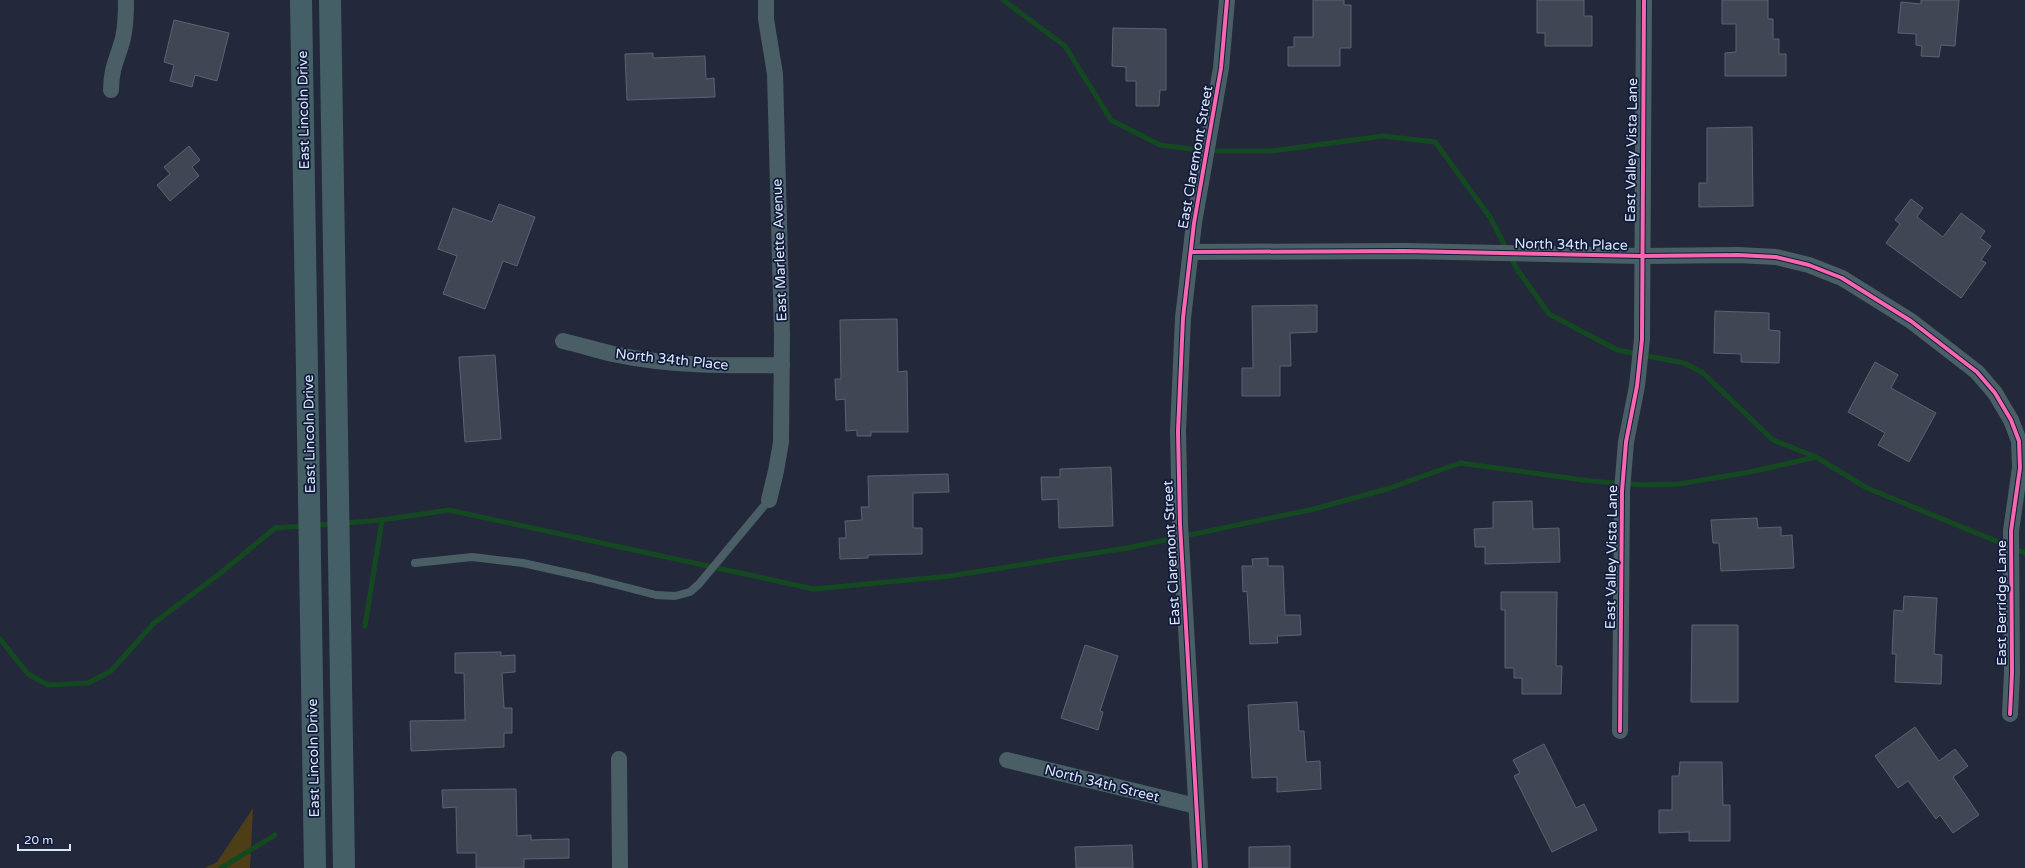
<svg xmlns="http://www.w3.org/2000/svg" width="2025" height="868" font-family="'Varela Round',sans-serif">
	<rect width="100%" height="100%" fill="#23293a"/>
	<polygon fill="#4d3e18" points="253,808 250,868 205,868 217,862"/>
	<g fill="none" stroke-linecap="round" stroke-linejoin="round">
		<g stroke="#144821" stroke-width="5">
			<polyline points="1003,0 1065,46 1111,120 1160,145 1207,151 1272,151 1383,136 1435,142 1490,217 1517,269 1549,314 1617,350 1684,363 1703,373 1773,440 1816,457 1867,488 2025,553"/>
			<polyline points="344,523 382,520 449,510 814,589 950,576 1127,548 1314,509 1387,489 1460,463 1591,481 1644,485 1679,484 1750,472 1816,457"/>
			<polyline points="314,525 334,524"/>
			<polyline points="365,626 382,520"/>
			<polyline points="0,639 28,674 48,685 88,683 111,671 154,623 223,571 275,528 304,526"/>
			<polyline points="221,868 275,835"/>
		</g>
	</g>
	<g fill="#414654" stroke="#5d6272">
		<polygon points="1313,0 1344,0 1344,5 1351,5 1351,48 1340,48 1340,66 1288,66 1288,47 1294,47 1294,37 1313,37"/>
		<polygon points="1537,0 1584,0 1584,16 1592,16 1592,46 1545,46 1545,33 1537,33"/>
		<polygon points="1722,0 1768,0 1768,19 1773,19 1773,39 1779,39 1779,54 1786,54 1786,76 1725,76 1725,53 1736,52 1736,24 1722,24"/>
		<polygon points="1921,0 1959,0 1955,46 1941,45 1939,57 1921,56 1922,46 1916,45 1916,34 1898,33 1901,2 1921,4"/>
		<polygon points="174,20 229,33 217,81 195,75 192,87 170,81 174,65 164,62"/>
		<polygon points="1113,28 1166,29 1166,90 1160,90 1159,106 1136,106 1136,81 1126,81 1126,67 1112,66"/>
		<polygon points="653,53 653,58 705,56 706,79 714,78 715,97 627,100 625,54"/>
		<polygon points="1752,127 1753,206 1699,207 1699,183 1707,183 1707,128"/>
		<polygon points="189,146 200,160 192,167 199,176 170,201 157,185 170,174 164,167"/>
		<polygon points="1911,199 1923,208 1917,217 1943,237 1961,213 1985,231 1980,238 1991,246 1981,260 1986,263 1961,298 1886,243 1900,224 1895,220"/>
		<polygon points="499,204 535,217 517,266 503,261 485,309 443,294 457,256 438,249 453,208 492,222"/>
		<polygon points="1317,305 1317,332 1290,333 1291,366 1280,366 1280,396 1242,396 1242,368 1253,368 1252,306"/>
		<polygon points="1715,311 1769,313 1769,330 1780,331 1779,363 1741,362 1741,354 1714,353"/>
		<polygon points="897,319 898,372 907,371 908,432 871,432 871,436 857,436 857,430 846,431 845,399 836,400 835,379 841,379 840,320"/>
		<polygon points="495,355 501,439 465,442 459,357"/>
		<polygon points="1875,362 1898,375 1891,388 1936,413 1909,462 1878,445 1885,433 1848,412"/>
		<polygon points="1111,467 1113,526 1059,528 1058,499 1042,500 1041,477 1060,477 1060,469"/>
		<polygon points="948,474 949,492 913,493 913,528 922,528 922,554 868,555 868,558 840,559 839,538 846,538 845,521 862,520 861,507 869,507 868,476"/>
		<polygon points="1532,501 1533,529 1559,528 1560,562 1485,564 1485,547 1475,547 1474,529 1493,528 1493,502"/>
		<polygon points="1757,518 1758,528 1781,527 1781,536 1792,535 1794,568 1721,571 1719,543 1713,543 1711,520"/>
		<polygon points="1268,558 1268,566 1283,566 1285,615 1300,615 1301,635 1277,636 1278,643 1250,644 1247,591 1243,592 1242,566 1253,566 1252,559"/>
		<polygon points="1501,592 1557,592 1556,666 1562,666 1561,694 1522,694 1522,678 1514,678 1514,668 1505,668 1505,610 1501,610"/>
		<polygon points="1904,596 1937,598 1934,654 1942,655 1941,684 1895,682 1896,654 1892,654 1894,610 1903,611"/>
		<polygon points="1692,625 1738,625 1738,702 1691,702"/>
		<polygon points="1085,645 1118,656 1100,711 1103,712 1098,730 1061,718"/>
		<polygon points="501,652 501,656 515,655 515,672 502,673 504,708 512,708 512,733 504,733 504,747 411,751 410,721 465,720 464,673 455,673 455,653"/>
		<polygon points="1297,702 1299,731 1304,731 1306,762 1320,761 1321,789 1277,792 1277,777 1252,778 1248,705"/>
		<polygon points="1915,727 1939,761 1955,749 1968,766 1953,777 1979,815 1953,833 1940,815 1936,819 1908,781 1898,788 1875,756"/>
		<polygon points="1544,744 1576,808 1584,804 1597,830 1552,852 1514,776 1520,773 1513,760"/>
		<polygon points="1680,762 1722,762 1723,805 1730,805 1730,841 1689,841 1689,832 1659,833 1659,810 1672,810 1672,776 1679,776"/>
		<polygon points="516,789 517,836 531,835 531,840 569,839 569,858 524,859 524,868 476,868 476,853 457,853 456,807 443,808 442,790"/>
		<polygon points="1132,845 1133,868 1076,868 1075,847"/>
		<polygon points="1290,846 1290,868 1249,868 1249,847"/>
	</g>
	<g fill="none" stroke-linecap="round" stroke-linejoin="round">
		<polyline stroke="#4a5f65" stroke-width="8" points="415,563 472,557 523,563 590,578 656,595 675,596 690,592 699,584 769,500"/>
		<g stroke="#4a5f65" stroke-width="16">
			<polyline points="766,0 766,19 775,74 782,334 781,442 776,471 769,500"/>
			<path d="M111,90C111,67 118,58 123,38C126,25 126,13 126,0"/>
			<polyline points="1191,252 1404,251 1641,256 1738,255 1776,257 1809,265 1842,278 1911,321 1977,372 1995,393 2011,420 2019,441 2020,468 2011,531 2012,673 2010,714"/>
			<path d="M563,341C580,345 596,350 613,354C668,366 726,366 782,365"/>
			<polyline points="1620,731 1622,491 1626,442 1637,386 1642,339 1644,0"/>
			<polyline points="619,759 620,868"/>
			<polyline points="1007,760 1196,806"/>
			<polyline points="1200,868 1180,524 1178,431 1183,318 1194,223 1221,68 1227,0"/>
		</g>
		<g stroke="#446066" stroke-width="22">
			<polyline points="301,0 315,868"/>
			<polyline points="330,0 344,868"/>
		</g>
		<defs>
			<g id="cycleway">
				<polyline points="1191,252 1404,251 1641,256 1738,255 1776,257 1809,265 1842,278 1911,321 1977,372 1995,393 2011,420 2019,441 2020,468 2011,531 2012,673 2010,714"/>
				<polyline points="1620,731 1622,491 1626,442 1637,386 1642,339 1644,0"/>
				<polyline points="1200,868 1180,524 1178,431 1183,318 1194,223 1221,68 1227,0"/>
			</g>
		</defs>
		<use href="#cycleway" stroke="#101a39" stroke-width="6"/>
		<use href="#cycleway" stroke="#f766af" stroke-width="4"/>
	</g>
	<g text-anchor="middle" stroke-width="3.5" stroke-linejoin="round" paint-order="stroke">
		<g font-size="14" fill="#dce6fb" stroke="#101a39">
			<text transform="translate(303 110) rotate(-91)" y="5">East Lincoln Drive</text>
			<text transform="translate(1631 150) rotate(-89)" y="5">East Valley Vista Lane</text>
			<text transform="translate(1195 157) rotate(-80)" y="5">East Claremont Street</text>
			<text transform="translate(1571 244) rotate(1)" y="5">North 34th Place</text>
			<text transform="translate(779 250) rotate(-92)" y="5">East Marlette Avenue</text>
			<text transform="translate(672 359) rotate(6)" y="5">North 34th Place</text>
			<text transform="translate(309 434) rotate(-91)" y="5">East Lincoln Drive</text>
			<text transform="translate(1171 553) rotate(-93)" y="5">East Claremont Street</text>
			<text transform="translate(1611 557) rotate(-89)" y="5">East Valley Vista Lane</text>
			<text transform="translate(2001 603) rotate(-90)" y="5">East Berridge Lane</text>
			<text transform="translate(313 758) rotate(-91)" y="5">East Lincoln Drive</text>
			<text transform="translate(1102 783) rotate(14)" y="5">North 34th Street</text>
		</g>
	</g>
	<path d="M18 844v6h52v-6" fill="none" stroke="#dce6fb" stroke-width="2"/>
	<text x="24" y="844" font-size="12" fill="#dce6fb" stroke="#101a39" stroke-width="3" paint-order="stroke">20 m</text>
</svg>
